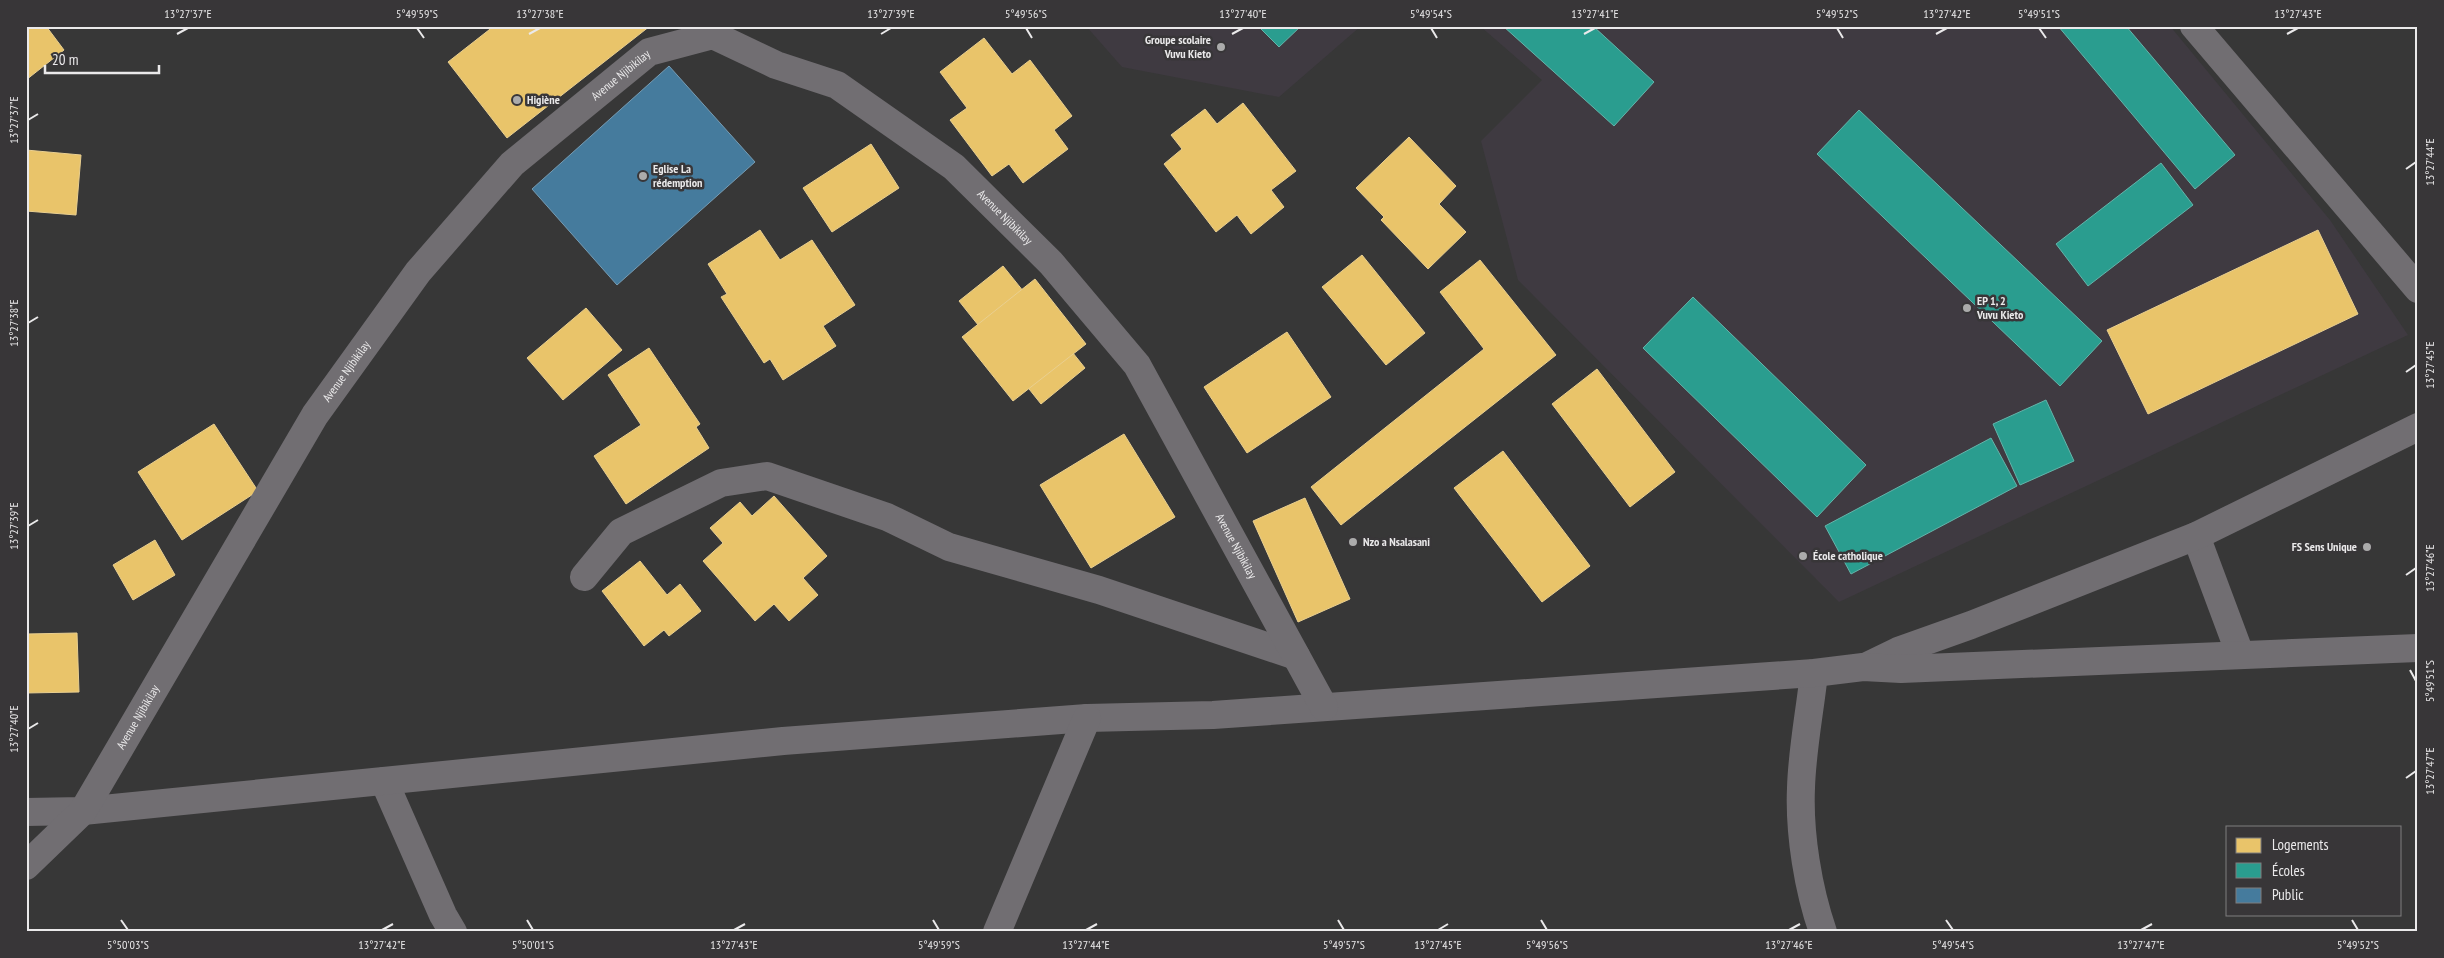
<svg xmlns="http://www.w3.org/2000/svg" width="2444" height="958" font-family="'PT Sans Narrow',sans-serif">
	<rect width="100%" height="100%" fill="#373737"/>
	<g fill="#3f3a41">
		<polygon points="1086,26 1361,26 1279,97 1122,67"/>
		<polygon points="1480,26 2170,26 2330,220 2408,335 1839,602 1518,280 1481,141 1542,80"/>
	</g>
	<g fill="#e9c46a" stroke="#e9cf90">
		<polygon points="26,26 46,26 64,50 26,80"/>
		<polygon points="494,26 650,26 507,138 448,62"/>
		<polygon points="984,38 1012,74 1030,60 1072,116 1054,130 1068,149 1023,183 1009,164 992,176 950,120 967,108 940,72"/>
		<polygon points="1243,103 1296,171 1271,190 1284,207 1251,234 1237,215 1216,232 1164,164 1182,149 1171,135 1205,109 1217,124"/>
		<polygon points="1409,137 1456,186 1439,204 1466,232 1428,269 1381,220 1384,217 1356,188"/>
		<polygon points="871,144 899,188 832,232 803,188"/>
		<polygon points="26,150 81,155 76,215 26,211"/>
		<polygon points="760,230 780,260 812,240 855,305 823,326 836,346 783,380 770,359 764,363 721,297 727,294 708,264"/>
		<polygon points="2318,230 2358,314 2148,414 2107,330"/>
		<polygon points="1362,255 1425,333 1386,365 1322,287"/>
		<polygon points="1480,260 1556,355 1341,525 1311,487 1484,349 1440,292"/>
		<polygon points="1003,266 1085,368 1041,404 959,301"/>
		<polygon points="1035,279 1086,344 1013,401 962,337"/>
		<polygon points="586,308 622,350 563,400 527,358"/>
		<polygon points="1287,332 1331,397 1247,453 1204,387"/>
		<polygon points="649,348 700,424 696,427 709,448 626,504 594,456 641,425 608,375"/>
		<polygon points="1597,369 1675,472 1630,507 1552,404"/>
		<polygon points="214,424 258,491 182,540 138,472"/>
		<polygon points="1124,434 1175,517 1091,568 1040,485"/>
		<polygon points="1503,451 1590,566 1542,602 1454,488"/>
		<polygon points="774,496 827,556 803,578 818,595 789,621 774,604 755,621 703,561 723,543 710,528 740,502 752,516"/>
		<polygon points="1305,498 1350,599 1298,622 1253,521"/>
		<polygon points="155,540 175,575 133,600 113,565"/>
		<polygon points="640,561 667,595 680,584 701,611 669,636 664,630 644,646 602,591"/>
		<polygon points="77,633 79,692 26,693 26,634"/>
	</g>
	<g fill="#2a9d8f" stroke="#64b4aa">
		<polygon points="1258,26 1301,26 1279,47"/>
		<polygon points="1503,26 1593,26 1654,82 1614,126"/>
		<polygon points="2058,26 2126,26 2235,155 2195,189"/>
		<polygon points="1859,110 2102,341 2060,386 1817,154"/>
		<polygon points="2161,163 2193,205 2088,286 2056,244"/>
		<polygon points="1693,297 1866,465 1817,517 1643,348"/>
		<polygon points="2046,400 2074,461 2020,485 1993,424"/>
		<polygon points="1991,438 2017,486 1851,574 1825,526"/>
	</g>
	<polygon fill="#457b9d" stroke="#769cb4" points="669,66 755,162 617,285 532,189"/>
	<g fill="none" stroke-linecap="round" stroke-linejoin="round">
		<g stroke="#716e72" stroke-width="28">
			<polyline points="2194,26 2418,289"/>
			<polyline points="2196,536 2240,654"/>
			<polyline points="584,577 621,532 721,483 767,476 887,517 949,547 1099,590 1296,656"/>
			<polyline points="1867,666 1898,651 1971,625 2196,536 2418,427"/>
			<path d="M1814,673C1810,711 1802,750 1801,788C1799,833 1808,889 1823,932"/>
			<polyline points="384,781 443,915 453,932"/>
			<polyline points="26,812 83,811 783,741 1087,718 1213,715 1814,673 1863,667 1901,669 2418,648"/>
			<path id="s1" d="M26,866L83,811L315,415L418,272L512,164L649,52L713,35L776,65L837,85L954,167L1051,263L1137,365L1324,707"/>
			<polyline points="997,932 1087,718"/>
		</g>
	</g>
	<path fill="none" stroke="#eae9ea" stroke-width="2" d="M417,28L424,38M1026,28L1032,38M1431,28L1437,38M1837,28L1843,38M2039,28L2046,38M177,34L188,28M529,34L540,28M881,34L891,28M1232,34L1243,28M1584,34L1595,28M1936,34L1947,28M2287,34L2298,28M28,120L38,114M2406,169L2416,162M28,323L38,317M2406,372L2416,365M28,526L38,520M2406,575L2416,568M2410,670L2416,681M28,729L38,723M2406,778L2416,771M121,920L128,930M527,920L533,930M933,920L939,930M1338,920L1344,930M1541,920L1547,930M1946,920L1953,930M2352,920L2358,930M382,930L393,924M734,930L745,924M1086,930L1097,924M1438,930L1448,924M1789,930L1800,924M2141,930L2152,924"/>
	<g fill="#ababab" stroke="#383638" stroke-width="2">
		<circle cx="1221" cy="47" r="5"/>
		<circle cx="517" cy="100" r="5"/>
		<circle cx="643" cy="176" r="5"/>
		<circle cx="1967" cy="308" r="5"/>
		<circle cx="1353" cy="542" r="5"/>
		<circle cx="2367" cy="547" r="5"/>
		<circle cx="1803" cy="556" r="5"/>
	</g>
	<g text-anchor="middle" stroke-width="5" stroke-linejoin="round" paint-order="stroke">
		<g font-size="12" font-weight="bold" fill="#eae9ea" stroke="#383638" text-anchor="start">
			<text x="1211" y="44" text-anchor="end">Groupe scolaire<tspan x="1211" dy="14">Vuvu Kieto</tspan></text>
			<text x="527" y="104">Higiène</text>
			<text x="653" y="173">Eglise La<tspan x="653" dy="14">rédemption</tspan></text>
			<text x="1977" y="305">EP 1, 2<tspan x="1977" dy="14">Vuvu Kieto</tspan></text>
			<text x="1363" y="546">Nzo a Nsalasani</text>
			<text x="2357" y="551" text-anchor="end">FS Sens Unique</text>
			<text x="1813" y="560">École catholique</text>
		</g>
		<g font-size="12" fill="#eae9ea" stroke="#383638">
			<text dy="4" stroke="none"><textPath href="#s1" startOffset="998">Avenue Njibikilay</textPath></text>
			<text dy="4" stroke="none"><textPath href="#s1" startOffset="1449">Avenue Njibikilay</textPath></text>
			<text dy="4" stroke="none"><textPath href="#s1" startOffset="592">Avenue Njibikilay</textPath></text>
			<text dy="4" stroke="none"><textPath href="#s1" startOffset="1854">Avenue Njibikilay</textPath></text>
			<text dy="4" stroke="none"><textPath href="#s1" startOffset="188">Avenue Njibikilay</textPath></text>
		</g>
	</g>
	<rect width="2444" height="958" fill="none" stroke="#383638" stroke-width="55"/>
	<rect x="2226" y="826" width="175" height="90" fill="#383638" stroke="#7f7e7f"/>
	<rect x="2236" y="838" width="25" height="15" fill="#e9c46a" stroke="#7f7e7f"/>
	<text x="2272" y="850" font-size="15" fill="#eae9ea">Logements</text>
	<rect x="2236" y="863" width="25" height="15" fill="#2a9d8f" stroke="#7f7e7f"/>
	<text x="2272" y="876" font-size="15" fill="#eae9ea">Écoles</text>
	<rect x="2236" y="888" width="25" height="15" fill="#457b9d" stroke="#7f7e7f"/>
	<text x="2272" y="900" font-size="15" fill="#eae9ea">Public</text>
	<path d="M45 65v8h114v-8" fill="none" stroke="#eae9ea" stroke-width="2.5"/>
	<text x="52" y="65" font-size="15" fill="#eae9ea" stroke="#383638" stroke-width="4" paint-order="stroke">20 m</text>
	<rect x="28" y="28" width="2388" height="902" fill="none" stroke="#eae9ea" stroke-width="2"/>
	<g font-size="12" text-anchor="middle" fill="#eae9ea">
		<text x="188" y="18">13°27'37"E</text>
		<text x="417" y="18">5°49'59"S</text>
		<text x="540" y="18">13°27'38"E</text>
		<text x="891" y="18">13°27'39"E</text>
		<text x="1026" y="18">5°49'56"S</text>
		<text x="1243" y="18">13°27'40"E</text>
		<text x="1431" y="18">5°49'54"S</text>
		<text x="1595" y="18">13°27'41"E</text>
		<text x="1837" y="18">5°49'52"S</text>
		<text x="1947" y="18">13°27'42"E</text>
		<text x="2039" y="18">5°49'51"S</text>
		<text x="2298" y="18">13°27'43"E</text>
		<text transform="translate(14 120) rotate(-90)" y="4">13°27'37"E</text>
		<text transform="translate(2430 162) rotate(-90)" y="4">13°27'44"E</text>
		<text transform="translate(14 323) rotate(-90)" y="4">13°27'38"E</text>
		<text transform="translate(2430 365) rotate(-90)" y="4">13°27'45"E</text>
		<text transform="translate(14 526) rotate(-90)" y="4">13°27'39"E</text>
		<text transform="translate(2430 568) rotate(-90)" y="4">13°27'46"E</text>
		<text transform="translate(2430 681) rotate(-90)" y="4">5°49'51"S</text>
		<text transform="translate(14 729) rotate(-90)" y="4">13°27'40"E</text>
		<text transform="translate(2430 771) rotate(-90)" y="4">13°27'47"E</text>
		<text x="128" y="949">5°50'03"S</text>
		<text x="382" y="949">13°27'42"E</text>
		<text x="533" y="949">5°50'01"S</text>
		<text x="734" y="949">13°27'43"E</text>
		<text x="939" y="949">5°49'59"S</text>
		<text x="1086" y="949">13°27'44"E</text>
		<text x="1344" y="949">5°49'57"S</text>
		<text x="1438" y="949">13°27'45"E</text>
		<text x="1547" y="949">5°49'56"S</text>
		<text x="1789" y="949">13°27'46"E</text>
		<text x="1953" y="949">5°49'54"S</text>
		<text x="2141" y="949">13°27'47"E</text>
		<text x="2358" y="949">5°49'52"S</text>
	</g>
</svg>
